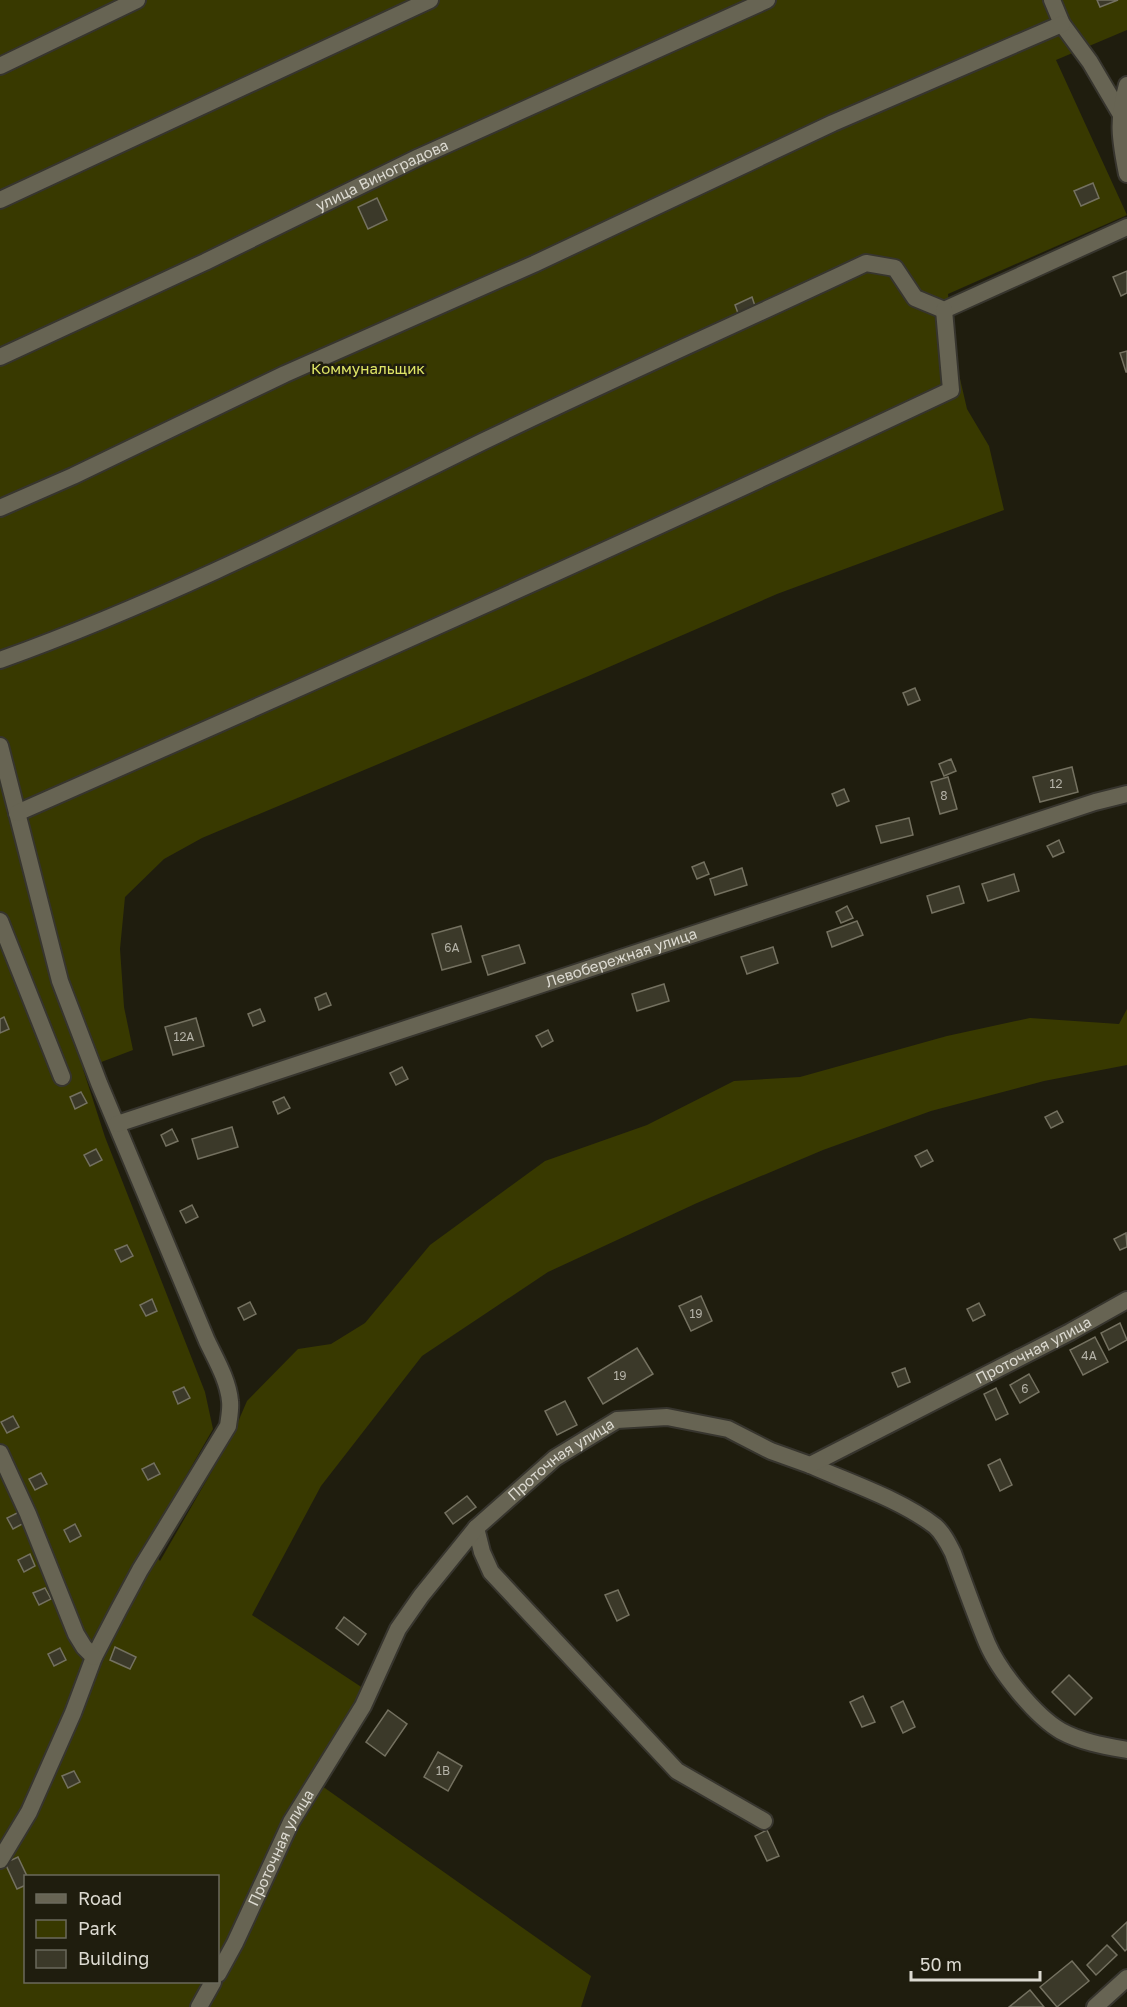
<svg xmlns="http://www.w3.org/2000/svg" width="1127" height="2007" font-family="'Golos Text',sans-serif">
	<rect width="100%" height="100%" fill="#1f1d0e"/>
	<path fill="#383900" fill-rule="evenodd" d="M0,0H1127V30L1056,60L1127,215L948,294L958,370L967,409L989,446L1004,510L777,594L586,677L202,838L164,859L125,897L120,949L124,1007L133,1050L83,1069L105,1137L205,1392L213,1429L147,1544L160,1561L231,1438L247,1401L298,1349L331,1344L365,1323L430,1245L545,1161L647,1125L734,1081L800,1077L947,1036L1030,1018L1119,1024L1127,1009V1065L1044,1081L931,1111L823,1150L697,1203L548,1272L422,1356L321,1486L252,1615L375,1696L322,1786L591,1976L581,2007H0ZM26,1876H218V1982H26Z"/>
	<g fill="#3b3929" stroke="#747160" stroke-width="1.5">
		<polygon points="1097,0 1118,0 1100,7"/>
		<polygon points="1093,183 1099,198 1081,206 1074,191"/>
		<polygon points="377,198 387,220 368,229 358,207"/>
		<polygon points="1127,271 1127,293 1121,296 1113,277"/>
		<polygon points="752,297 756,309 739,316 735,305"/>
		<polygon points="1127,351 1127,372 1126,372 1120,353"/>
		<polygon points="915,688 920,700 908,705 903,693"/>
		<polygon points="951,759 956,771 944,776 939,764"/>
		<polygon points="1072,767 1078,792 1040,802 1033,777"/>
		<polygon points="948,777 957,809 940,814 931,782"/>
		<polygon points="844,789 849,801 837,806 832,794"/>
		<polygon points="909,818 913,835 881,843 876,826"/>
		<polygon points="1059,840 1064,852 1053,857 1047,846"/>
		<polygon points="704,862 709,874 697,879 692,867"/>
		<polygon points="742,868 747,885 715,895 710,879"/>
		<polygon points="1014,874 1019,891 988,901 982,884"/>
		<polygon points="959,886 964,903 932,913 927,896"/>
		<polygon points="847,906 853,918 841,923 836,912"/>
		<polygon points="857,921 863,935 832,947 827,932"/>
		<polygon points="461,926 471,962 442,970 432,934"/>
		<polygon points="519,945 525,963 488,975 482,956"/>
		<polygon points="773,947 778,963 747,974 741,957"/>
		<polygon points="664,984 669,1001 637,1011 632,994"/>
		<polygon points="326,993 331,1005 319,1010 315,998"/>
		<polygon points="260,1009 265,1021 253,1026 248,1014"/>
		<polygon points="4,1017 9,1029 0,1033 0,1019"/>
		<polygon points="196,1018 204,1046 173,1055 165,1027"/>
		<polygon points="548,1030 553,1041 542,1047 536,1036"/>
		<polygon points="402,1067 408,1079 396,1085 390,1073"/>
		<polygon points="81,1092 87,1103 75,1109 70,1097"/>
		<polygon points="284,1097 290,1108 278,1114 273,1102"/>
		<polygon points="1057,1111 1063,1122 1051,1128 1045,1117"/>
		<polygon points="232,1127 238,1147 198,1159 192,1139"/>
		<polygon points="172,1129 178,1141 166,1146 161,1135"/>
		<polygon points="96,1149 102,1160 90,1166 84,1155"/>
		<polygon points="927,1150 933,1161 921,1167 915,1156"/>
		<polygon points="192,1205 198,1217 186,1223 180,1211"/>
		<polygon points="1126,1233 1127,1247 1120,1250 1114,1239"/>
		<polygon points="127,1245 133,1256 121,1262 115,1250"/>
		<polygon points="701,1296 712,1321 691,1331 679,1306"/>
		<polygon points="152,1299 157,1311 146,1316 140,1305"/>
		<polygon points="250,1302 256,1314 244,1320 238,1308"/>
		<polygon points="979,1303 985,1315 973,1321 967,1309"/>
		<polygon points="1120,1323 1127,1340 1109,1350 1101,1333"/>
		<polygon points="1095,1337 1108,1362 1083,1375 1070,1350"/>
		<polygon points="637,1348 653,1374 603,1404 588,1378"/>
		<polygon points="905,1368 910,1382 898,1387 892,1373"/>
		<polygon points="1029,1374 1039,1392 1020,1403 1010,1385"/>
		<polygon points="184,1387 190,1398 178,1404 173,1392"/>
		<polygon points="996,1388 1008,1414 996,1420 984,1394"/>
		<polygon points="565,1401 577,1425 557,1435 545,1411"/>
		<polygon points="13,1416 19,1427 7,1433 1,1422"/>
		<polygon points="1000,1459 1012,1485 1000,1491 988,1465"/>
		<polygon points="154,1463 160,1474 148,1480 142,1469"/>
		<polygon points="41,1473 47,1484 35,1490 29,1479"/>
		<polygon points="467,1496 476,1507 453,1524 445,1513"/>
		<polygon points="19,1512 24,1523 13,1529 7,1518"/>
		<polygon points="75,1524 81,1536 70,1542 64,1530"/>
		<polygon points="30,1554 35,1566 24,1572 18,1560"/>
		<polygon points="45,1588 51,1599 39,1605 33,1593"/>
		<polygon points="618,1590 629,1615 617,1621 605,1595"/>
		<polygon points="344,1617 366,1634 358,1645 336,1628"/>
		<polygon points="115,1647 136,1657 130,1669 110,1660"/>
		<polygon points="60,1648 66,1660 54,1666 48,1654"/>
		<polygon points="1069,1675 1092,1698 1075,1715 1052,1692"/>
		<polygon points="863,1696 875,1722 862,1727 850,1702"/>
		<polygon points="903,1701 915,1727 903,1733 891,1707"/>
		<polygon points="388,1710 407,1724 385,1756 366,1742"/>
		<polygon points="438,1752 462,1766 448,1791 424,1777"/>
		<polygon points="74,1771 80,1782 68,1788 62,1776"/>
		<polygon points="767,1830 779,1856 767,1861 755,1836"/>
		<polygon points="18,1857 27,1876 26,1885 17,1889 5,1863"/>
		<polygon points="1127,1922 1127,1949 1125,1951 1112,1936"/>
		<polygon points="1107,1945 1117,1955 1096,1975 1087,1965"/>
		<polygon points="1072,1961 1089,1981 1057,2007 1040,1987"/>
		<polygon points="1030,1990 1044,2007 1009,2007"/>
	</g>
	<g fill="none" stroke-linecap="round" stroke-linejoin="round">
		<defs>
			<g id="minor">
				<polyline points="1052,0 1062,24 1090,62 1120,113"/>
				<polyline points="0,66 137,0"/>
				<path d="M1127,85C1117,120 1120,139 1127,174"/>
				<polyline points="0,200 430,0"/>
				<path id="s1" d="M0,357L205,262L419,157L767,0"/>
				<polyline points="0,508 73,476 285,374 534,264 833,123 1062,24"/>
				<path d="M0,660C167,600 325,519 484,441C610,380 739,323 866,263L895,268L915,298L944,310L1127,227"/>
				<path d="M0,746L60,981L99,1083L207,1341C216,1360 228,1380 230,1401C231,1409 229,1418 228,1426L140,1570L119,1609L94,1657L73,1713L29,1812L0,1860"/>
				<path d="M17,813C330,675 642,536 951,390L944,310"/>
				<polyline points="0,921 62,1077"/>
				<path id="s2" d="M117,1124L1095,802L1127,794"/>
				<polyline points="0,1453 28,1514 76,1634 84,1647 94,1657"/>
				<path d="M810,1465C850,1483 900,1499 935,1526C943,1533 948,1543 953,1553C964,1583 975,1614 987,1643C999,1671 1035,1716 1061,1731C1081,1742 1105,1746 1127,1750"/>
				<polyline points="476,1528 482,1552 491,1572 677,1771 764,1821"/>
				<path id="s3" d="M218,1974L235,1943L291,1822L363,1706L398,1629L421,1596L476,1528L555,1458L617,1420L667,1417L728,1429L771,1451L810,1465L1070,1332L1127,1300"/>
				<polyline points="199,2007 213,1982"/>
				<polyline points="1095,2007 1127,1978"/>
			</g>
		</defs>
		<use href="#minor" stroke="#37352e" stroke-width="20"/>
		<use href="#minor" stroke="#676453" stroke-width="16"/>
	</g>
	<g text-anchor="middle" stroke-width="5" stroke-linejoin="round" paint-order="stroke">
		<g font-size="12" fill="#b4b2a7">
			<text x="1056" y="788">12</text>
			<text x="944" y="800">8</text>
			<text x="452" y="952">6А</text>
			<text x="184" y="1041">12А</text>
			<text x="696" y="1318">19</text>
			<text x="1089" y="1360">4А</text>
			<text x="620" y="1380">19</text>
			<text x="1025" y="1393">6</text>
			<text x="443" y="1775">1В</text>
		</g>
		<g font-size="15" fill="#dcdad1" stroke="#1f1d0e">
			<text dy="5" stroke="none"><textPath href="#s1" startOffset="423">улица Виноградова</textPath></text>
			<text dy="5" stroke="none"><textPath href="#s2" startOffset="531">Левобережная улица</textPath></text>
			<text dy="5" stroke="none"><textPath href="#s3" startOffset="1149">Проточная улица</textPath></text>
			<text dy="5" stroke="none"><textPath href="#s3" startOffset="627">Проточная улица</textPath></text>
			<text dy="5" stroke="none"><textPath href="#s3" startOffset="141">Проточная улица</textPath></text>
		</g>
		<g font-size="15" fill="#dfe566" stroke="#1f1d0e">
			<text x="368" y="374">Коммунальщик</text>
		</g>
	</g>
	<rect x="24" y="1875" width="195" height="108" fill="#1f1d0e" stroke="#6b695c" stroke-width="1.5"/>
	<rect x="36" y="1894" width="30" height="9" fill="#676453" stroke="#6b695c" stroke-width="1.5"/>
	<text x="78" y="1905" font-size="18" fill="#dcdad1">Road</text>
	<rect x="36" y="1920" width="30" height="18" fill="#383900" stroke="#6b695c" stroke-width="1.5"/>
	<text x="78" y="1935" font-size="18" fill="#dcdad1">Park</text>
	<rect x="36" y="1950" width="30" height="18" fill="#3b3929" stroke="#6b695c" stroke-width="1.5"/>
	<text x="78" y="1965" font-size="18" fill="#dcdad1">Building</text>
	<path d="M911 1971v9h129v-9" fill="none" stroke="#dcdad1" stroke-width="3"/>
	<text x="920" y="1971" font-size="18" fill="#dcdad1" stroke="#1f1d0e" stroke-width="4.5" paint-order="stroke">50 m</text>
</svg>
